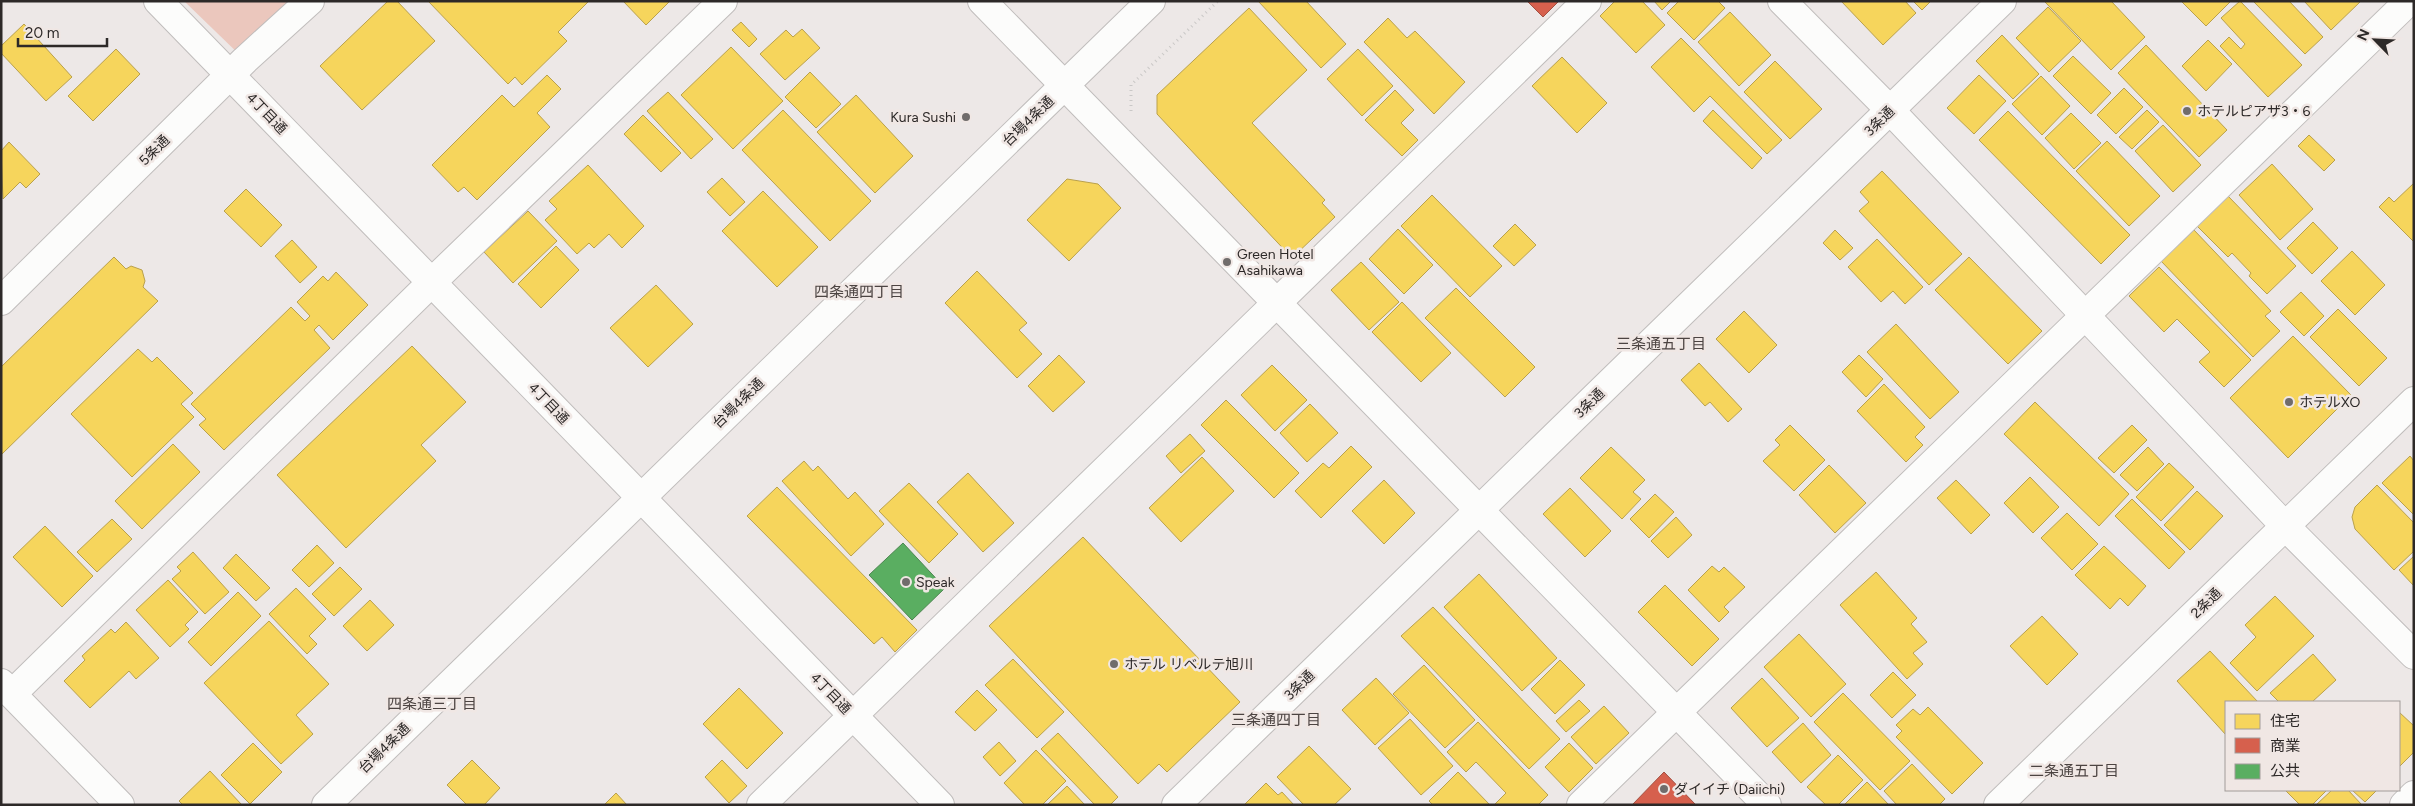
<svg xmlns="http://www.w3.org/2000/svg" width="2415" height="806" font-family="Figtree,'Noto Sans JP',sans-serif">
	<rect width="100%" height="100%" fill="#ede8e7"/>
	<polygon fill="#ebc7bd" points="184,1 310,1 245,60"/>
	<g fill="#f6d55c" stroke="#baa14c">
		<polygon points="388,1 397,1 435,41 362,110 320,66"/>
		<polygon points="428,1 589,1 558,32 567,41 522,85 515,77 508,84"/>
		<polygon points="623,1 670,1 646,25"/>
		<polygon points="1258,1 1306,1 1346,44 1321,68"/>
		<polygon points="1615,1 1642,1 1665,25 1636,53 1600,16"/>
		<polygon points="1654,1 1671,1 1662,10"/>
		<polygon points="1679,1 1718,1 1725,8 1694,40 1667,13"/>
		<polygon points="1841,1 1905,1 1916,13 1883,45"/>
		<polygon points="1913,1 1931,1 1922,10"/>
		<polygon points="2044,1 2111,1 2145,37 2111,70"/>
		<polygon points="2181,1 2231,1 2206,26"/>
		<polygon points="2240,1 2302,65 2268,97 2220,46 2229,37 2241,49 2245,44 2221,18"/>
		<polygon points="2253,1 2289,1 2323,37 2305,54"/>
		<polygon points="2304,1 2361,1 2331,30"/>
		<polygon points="2048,7 2081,41 2049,72 2016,38"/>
		<polygon points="1249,8 1307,70 1252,123 1325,200 1322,203 1335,217 1292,258 1157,114 1157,95"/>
		<polygon points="1730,12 1771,55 1739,86 1698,42"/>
		<polygon points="1388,18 1407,38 1415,31 1465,82 1434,114 1364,42"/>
		<polygon points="741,22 757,39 749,47 732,30"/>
		<polygon points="24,24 72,77 46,101 1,53 1,46"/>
		<polygon points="802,29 820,48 785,80 760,54 786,30 793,37"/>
		<polygon points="2002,35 2039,74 2013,99 1976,61"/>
		<polygon points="1681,38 1782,140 1767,154 1710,96 1694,112 1651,67"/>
		<polygon points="2208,40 2232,64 2206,91 2182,66"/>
		<polygon points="2146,45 2227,130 2199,157 2118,73"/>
		<polygon points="731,47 783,101 733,149 681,95"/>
		<polygon points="116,49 140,74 93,121 68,96"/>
		<polygon points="1358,49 1393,86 1362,116 1327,79"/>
		<polygon points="2073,56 2111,93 2091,114 2053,76"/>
		<polygon points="1562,57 1607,103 1577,133 1532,86"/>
		<polygon points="1775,61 1822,109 1790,139 1744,92"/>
		<polygon points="810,72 841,104 816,128 785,97"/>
		<polygon points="547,75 561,89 537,113 550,127 477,200 464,187 458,192 432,165 502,95 514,107"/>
		<polygon points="1979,75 2006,101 1974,134 1947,108"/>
		<polygon points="2041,76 2070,106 2042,135 2012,104"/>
		<polygon points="2124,88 2143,107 2116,134 2097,115"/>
		<polygon points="1395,90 1414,110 1401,123 1418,140 1402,156 1365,120"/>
		<polygon points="668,92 713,139 691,159 647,111"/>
		<polygon points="856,95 913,156 875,193 817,132"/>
		<polygon points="783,110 871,201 830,241 742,150"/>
		<polygon points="1713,110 1762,158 1752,169 1703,121"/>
		<polygon points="2147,110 2159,122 2132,149 2119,137"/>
		<polygon points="2008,111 2130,235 2101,264 1979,140"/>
		<polygon points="2071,113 2101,143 2074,169 2045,138"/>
		<polygon points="643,115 681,153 661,172 624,134"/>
		<polygon points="2163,125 2201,165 2173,192 2135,151"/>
		<polygon points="2309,135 2335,160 2324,171 2298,146"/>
		<polygon points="2107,141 2160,196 2129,226 2076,171"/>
		<polygon points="9,142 40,174 26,188 20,182 3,199 1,151"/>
		<polygon points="2272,164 2313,209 2280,240 2239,195"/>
		<polygon points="588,165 644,226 622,248 609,234 594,248 589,243 577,254 545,220 557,209 549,201"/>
		<polygon points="1882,171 1962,254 1929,285 1859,211 1869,202 1860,192"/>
		<polygon points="722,178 745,202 730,216 707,192"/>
		<polygon points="1067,179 1098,184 1121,208 1069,261 1027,220"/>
		<polygon points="2414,183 2414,242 2379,207 2389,197 2394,202"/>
		<polygon points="246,189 282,225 261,247 224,211"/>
		<polygon points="763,191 818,247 777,287 722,231"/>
		<polygon points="1432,195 1502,266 1470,297 1401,226"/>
		<polygon points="2228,196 2296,266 2267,294 2249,276 2251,273 2232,253 2228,257 2197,226"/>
		<polygon points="528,211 557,241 513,283 484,252"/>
		<polygon points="2313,222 2338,248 2312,274 2287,248"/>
		<polygon points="1515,224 1536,245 1514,266 1493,246"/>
		<polygon points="1398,229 1433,265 1404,294 1369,259"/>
		<polygon points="1835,230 1853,248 1840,260 1823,243"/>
		<polygon points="2194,230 2271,311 2265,316 2280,331 2253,357 2161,261"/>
		<polygon points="1877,239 1923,287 1905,304 1893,291 1881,302 1848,267"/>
		<polygon points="292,240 317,267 300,283 275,256"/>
		<polygon points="556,246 579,270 541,308 518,284"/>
		<polygon points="2352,251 2385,285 2355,315 2321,281"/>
		<polygon points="114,257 126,269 131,266 142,270 145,281 143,287 158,301 1,455 1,367"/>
		<polygon points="1969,257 2042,331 2008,364 1935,290"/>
		<polygon points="1361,262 1399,302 1369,330 1331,290"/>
		<polygon points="2159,267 2251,360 2224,387 2199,362 2210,352 2177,319 2164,332 2129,296"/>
		<polygon points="977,271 1027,323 1019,330 1042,354 1017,378 945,303"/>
		<polygon points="336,272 368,305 333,340 319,325 314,330 330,348 224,450 199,425 206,419 191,404 291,307 305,321 310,316 297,302 323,276 328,281"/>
		<polygon points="656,285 693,324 648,367 610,328"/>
		<polygon points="1456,288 1535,367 1505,397 1425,318"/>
		<polygon points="2301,292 2324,316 2304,336 2280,312"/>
		<polygon points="1402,302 1451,353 1421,382 1372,332"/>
		<polygon points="2338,309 2387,358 2359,386 2310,337"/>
		<polygon points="1744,311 1777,345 1749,373 1716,339"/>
		<polygon points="1896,324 1959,392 1930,419 1867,352"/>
		<polygon points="2293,336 2351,395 2288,458 2230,398"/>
		<polygon points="412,346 466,402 421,445 436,461 346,548 277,475"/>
		<polygon points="138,349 152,362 157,357 193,393 181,404 194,417 132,477 71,414"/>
		<polygon points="1059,355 1085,382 1053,412 1028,386"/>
		<polygon points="1859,355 1883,379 1866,397 1842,372"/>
		<polygon points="1699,363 1742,409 1728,422 1710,402 1705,406 1681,380"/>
		<polygon points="1272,365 1307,400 1275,431 1241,395"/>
		<polygon points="1884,384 1925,427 1915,437 1923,445 1906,462 1857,411"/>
		<polygon points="1226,400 1299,473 1274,498 1201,425"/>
		<polygon points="2035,402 2129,494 2099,526 2004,434"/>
		<polygon points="1310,404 1338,433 1307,462 1280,433"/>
		<polygon points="1790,425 1825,460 1794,491 1763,461 1780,445 1775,440"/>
		<polygon points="2132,425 2147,440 2114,473 2098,458"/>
		<polygon points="1190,434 1205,451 1181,473 1166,456"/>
		<polygon points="173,444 200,472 142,529 115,501"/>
		<polygon points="1351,446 1372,467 1321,518 1295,491 1323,463 1329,468"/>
		<polygon points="1611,447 1645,480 1633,492 1641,499 1622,519 1580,478"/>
		<polygon points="2148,447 2164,464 2137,491 2120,475"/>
		<polygon points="2410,456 2414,461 2414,515 2382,483"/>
		<polygon points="1202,457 1234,491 1181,542 1149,508"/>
		<polygon points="804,461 813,471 818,466 848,499 855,492 884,524 851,556 782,481"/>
		<polygon points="2169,463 2194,487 2161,521 2136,497"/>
		<polygon points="1829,465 1866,503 1835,533 1799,495"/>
		<polygon points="968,473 1014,523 983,552 937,502"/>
		<polygon points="2030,477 2059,507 2033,533 2004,503"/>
		<polygon points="1384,480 1415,513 1384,544 1352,511"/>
		<polygon points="1956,480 1990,515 1971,534 1937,498"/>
		<polygon points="909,483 958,534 929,563 879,511"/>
		<polygon points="2377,485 2414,523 2414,551 2394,570 2355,529 2352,517 2355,507"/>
		<polygon points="777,487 917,630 895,652 882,637 874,644 747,516"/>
		<polygon points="1570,488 1611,531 1585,557 1543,514"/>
		<polygon points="2197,491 2223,516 2190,550 2164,525"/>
		<polygon points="1655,494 1674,512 1649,538 1630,519"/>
		<polygon points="2132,499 2185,552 2169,569 2115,516"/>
		<polygon points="2067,513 2098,544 2072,570 2041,538"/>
		<polygon points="1676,517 1692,535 1668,558 1651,541"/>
		<polygon points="112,519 132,539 97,572 77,552"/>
		<polygon points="45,526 93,576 62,607 13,557"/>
		<polygon points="1083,537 1240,702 1167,772 1159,764 1138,784 989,626"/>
		<polygon points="317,545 334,563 309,587 292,570"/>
		<polygon points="2104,546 2146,586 2128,606 2120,598 2110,609 2075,575"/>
		<polygon points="193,552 229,592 205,614 172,579 181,571 177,567"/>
		<polygon points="236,554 270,588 256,601 223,568"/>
		<polygon points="2414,556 2414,586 2399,570"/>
		<polygon points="1712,566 1719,572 1724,567 1745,587 1724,607 1729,612 1719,622 1688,590"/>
		<polygon points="340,567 362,589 334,616 312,594"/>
		<polygon points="1876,572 1917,618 1911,624 1927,642 1913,653 1923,664 1907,679 1840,605"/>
		<polygon points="1479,574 1557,658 1522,691 1444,607"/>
		<polygon points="168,580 198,612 185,625 189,629 170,647 136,610"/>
		<polygon points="1665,585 1719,639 1692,666 1638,612"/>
		<polygon points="296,588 326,619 309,636 317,644 307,654 269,614"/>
		<polygon points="238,592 261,616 211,666 188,642"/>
		<polygon points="2275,596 2314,636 2257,691 2230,663 2256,637 2245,625"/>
		<polygon points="370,600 394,625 367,651 343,626"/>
		<polygon points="1433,607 1560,739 1529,769 1401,636"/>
		<polygon points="2042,616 2078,654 2047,685 2010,646"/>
		<polygon points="269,621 329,684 296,715 313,734 281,764 204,683"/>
		<polygon points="126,622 159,658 136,679 129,671 90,708 64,681 85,660 82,656 111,629 115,633"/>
		<polygon points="1799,634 1846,684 1811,717 1764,667"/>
		<polygon points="2210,651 2258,702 2226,702 2226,735 2177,681"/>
		<polygon points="2313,654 2336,680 2312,702 2279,702 2270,693"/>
		<polygon points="1013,659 1064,712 1037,738 985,685"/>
		<polygon points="1560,660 1585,685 1555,714 1531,689"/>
		<polygon points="1424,665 1475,720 1445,748 1393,694"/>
		<polygon points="1893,672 1916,695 1892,718 1870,695"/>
		<polygon points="1376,678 1409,713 1375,745 1342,710"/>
		<polygon points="1762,678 1799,718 1767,747 1731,708"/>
		<polygon points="739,688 783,733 747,769 703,724"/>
		<polygon points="977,690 997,710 975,731 955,712"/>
		<polygon points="1843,693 1910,761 1880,790 1814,722"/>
		<polygon points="1579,700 1590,711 1566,732 1556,721"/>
		<polygon points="1604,706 1629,733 1596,764 1571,737"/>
		<polygon points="1928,707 1983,763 1952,794 1896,737 1902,731 1896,725 1913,709 1920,715"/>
		<polygon points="2399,712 2414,726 2414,752 2399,767"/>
		<polygon points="1410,719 1453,766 1421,795 1378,748"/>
		<polygon points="1478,722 1548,795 1538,805 1494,805 1506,793 1476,762 1466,772 1447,752"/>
		<polygon points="1803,723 1831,755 1801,783 1772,752"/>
		<polygon points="1058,733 1118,797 1110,805 1095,805 1041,749"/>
		<polygon points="999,742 1016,761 1000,776 983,757"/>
		<polygon points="253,743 282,772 250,804 221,775"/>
		<polygon points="1569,743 1593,768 1569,792 1545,767"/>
		<polygon points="1309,746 1351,789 1334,805 1304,805 1277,777"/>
		<polygon points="1036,750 1066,781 1042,805 1025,805 1004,783"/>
		<polygon points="1838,755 1863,780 1838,805 1826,805 1807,787"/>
		<polygon points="472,760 500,788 484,805 467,805 447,785"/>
		<polygon points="722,760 747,786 729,803 705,777"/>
		<polygon points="1912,764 1945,799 1939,805 1897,805 1884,791"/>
		<polygon points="210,771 242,805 183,805 179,801"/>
		<polygon points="1458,772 1490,805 1433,805 1429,801"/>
		<polygon points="1867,782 1889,805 1844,805"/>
		<polygon points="1266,783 1278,795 1282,792 1294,805 1244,805"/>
		<polygon points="1067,786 1085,805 1047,805"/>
		<polygon points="2285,790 2327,790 2312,805 2300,805"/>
		<polygon points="2332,790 2348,790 2362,805 2316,805"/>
		<polygon points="2352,790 2377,790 2365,802"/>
		<polygon points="616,793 627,805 604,805"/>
	</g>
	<g fill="#d6604d" stroke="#a35042">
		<polygon points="1527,1 1559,1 1543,17"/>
		<polygon points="1664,772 1696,805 1632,805"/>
	</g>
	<polygon fill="#5aae61" stroke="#4c8650" points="903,543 945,588 912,620 869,575"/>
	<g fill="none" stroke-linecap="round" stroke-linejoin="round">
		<defs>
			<g id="minor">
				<polyline points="158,1 940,805"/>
				<polyline points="982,1 1767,805"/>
				<polyline points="1782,1 1890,110 2285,526 2414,655"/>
				<polyline points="1,301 245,60 310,1"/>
				<polyline points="1,683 120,805"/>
				<polyline points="12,694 432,282 723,1"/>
				<polyline points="761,805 1587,1"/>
				<polyline points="1176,805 2002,1"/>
				<polyline points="1581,805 2409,1"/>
				<polyline points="1998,805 2414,401"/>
				<polyline points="2404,805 2414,795"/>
			</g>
			<polyline id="highway" points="326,805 1151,1"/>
		</defs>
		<use href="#minor" stroke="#c0bdbc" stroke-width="30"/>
		<use href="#highway" stroke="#c0bdbc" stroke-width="30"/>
		<polyline stroke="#cac8c7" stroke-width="3" stroke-dasharray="1 4" stroke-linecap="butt" points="1131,111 1131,85 1218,1"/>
		<use href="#minor" stroke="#fcfcfb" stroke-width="28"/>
		<use href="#highway" stroke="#fcfcfb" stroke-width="28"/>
	</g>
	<g fill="#706c6b" stroke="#f0e7e4" stroke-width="2">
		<circle cx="2187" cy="111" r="5"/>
		<circle cx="966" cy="117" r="5"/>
		<circle cx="1227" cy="262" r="5"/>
		<circle cx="2289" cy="402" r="5"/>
		<circle cx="906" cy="582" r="5"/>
		<circle cx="1114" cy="664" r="5"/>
		<circle cx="1664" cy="789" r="5"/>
	</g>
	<g text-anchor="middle" stroke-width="5" stroke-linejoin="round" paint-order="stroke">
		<g font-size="14" fill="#2d2928" stroke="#f0e7e4" text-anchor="start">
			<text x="2197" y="116">ホテルピアザ3・6</text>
			<text x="956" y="122" text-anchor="end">Kura Sushi</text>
			<text x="1237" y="259">Green Hotel<tspan x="1237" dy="16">Asahikawa</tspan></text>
			<text x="2299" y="407">ホテルXO</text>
			<text x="916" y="587">Speak</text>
			<text x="1124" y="669">ホテル リベルテ旭川</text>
			<text x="1674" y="794">ダイイチ (Daiichi)</text>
		</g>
		<g font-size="14" fill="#2d2928" stroke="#f0e7e4">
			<text transform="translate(267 113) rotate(46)" y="5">4丁目通</text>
			<text transform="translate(1028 121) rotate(-44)" y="5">台場4条通</text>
			<text transform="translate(1879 121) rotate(-44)" y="5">3条通</text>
			<text transform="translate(154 150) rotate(-45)" y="5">5条通</text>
			<text transform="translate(549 403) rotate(46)" y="5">4丁目通</text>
			<text transform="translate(738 403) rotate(-44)" y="5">台場4条通</text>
			<text transform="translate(1589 403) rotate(-44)" y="5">3条通</text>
			<text transform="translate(2206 603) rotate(-44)" y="5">2条通</text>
			<text transform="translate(1299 685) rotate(-44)" y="5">3条通</text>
			<text transform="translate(831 693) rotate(46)" y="5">4丁目通</text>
			<text transform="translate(384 748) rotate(-44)" y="5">台場4条通</text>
		</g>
		<g font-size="15" fill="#4c4442" stroke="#f0e7e4">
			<text x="859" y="297">四条通四丁目</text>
			<text x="1661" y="349">三条通五丁目</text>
			<text x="432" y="709">四条通三丁目</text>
			<text x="1276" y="725">三条通四丁目</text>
			<text x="2074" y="776">二条通五丁目</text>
		</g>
	</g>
	<rect width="2415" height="806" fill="none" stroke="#2d2928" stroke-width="5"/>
	<rect x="2225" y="701" width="175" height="90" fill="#f0e7e4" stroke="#a29b99"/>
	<rect x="2235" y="714" width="25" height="15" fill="#f6d55c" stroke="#a29b99"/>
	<text x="2270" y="726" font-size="15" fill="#2d2928">住宅</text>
	<rect x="2235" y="738" width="25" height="15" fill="#d6604d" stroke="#a29b99"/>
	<text x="2270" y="751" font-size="15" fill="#2d2928">商業</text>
	<rect x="2235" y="764" width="25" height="15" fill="#5aae61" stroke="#a29b99"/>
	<text x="2270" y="776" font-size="15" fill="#2d2928">公共</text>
	<g transform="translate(2375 40) rotate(294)" stroke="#f0e7e4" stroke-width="4" paint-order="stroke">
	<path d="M0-4L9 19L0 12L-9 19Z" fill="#2d2928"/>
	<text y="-8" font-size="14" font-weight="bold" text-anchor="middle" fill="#2d2928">N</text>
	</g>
	<path d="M18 38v8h89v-8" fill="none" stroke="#2d2928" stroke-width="2.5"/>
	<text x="25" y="38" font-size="15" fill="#2d2928" stroke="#f0e7e4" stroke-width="4" paint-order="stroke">20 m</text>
</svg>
